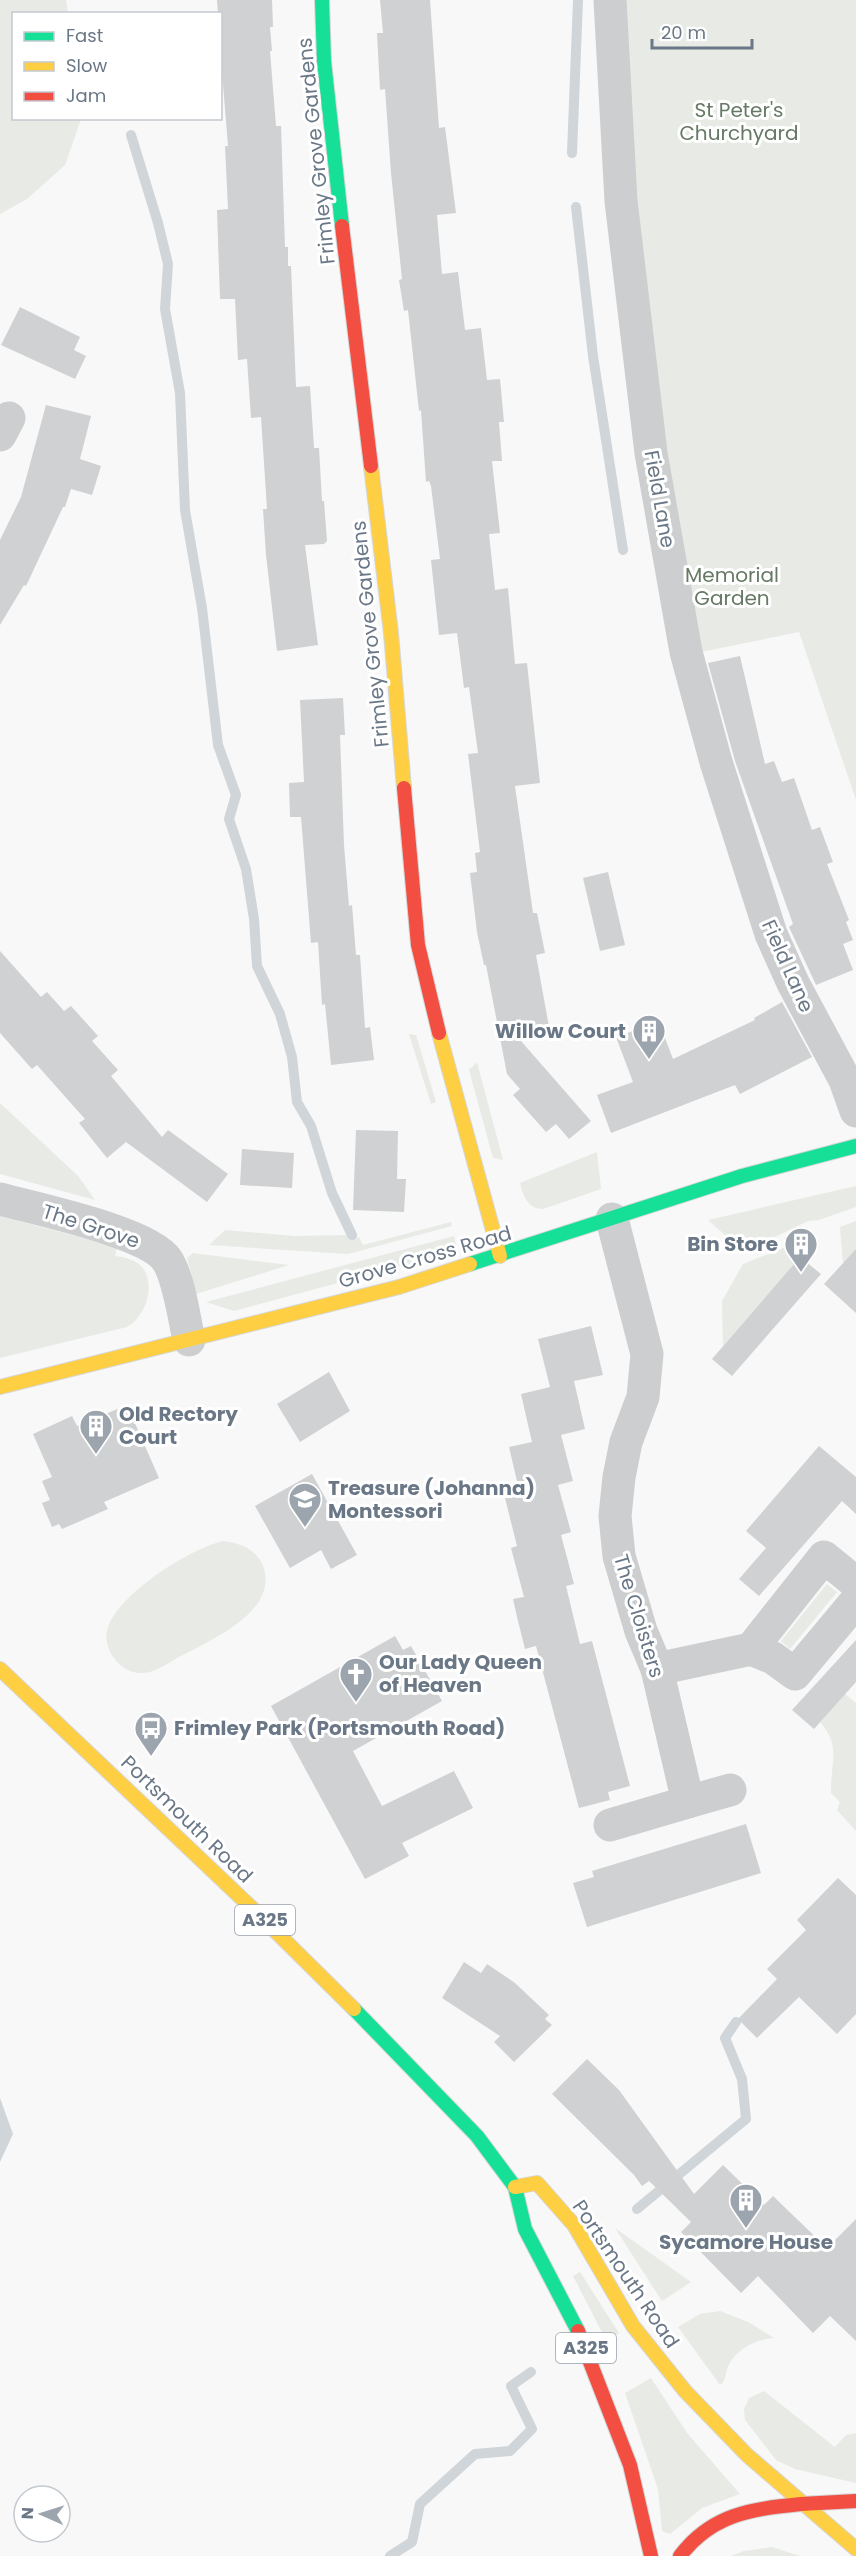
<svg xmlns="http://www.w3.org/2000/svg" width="856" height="2556" font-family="Poppins,sans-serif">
	<rect width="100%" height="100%" fill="#f8f8f8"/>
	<g fill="#e7eae5">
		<polygon points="0,0 66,0 68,13 14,14 14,118 81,119 65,165 27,199 0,214"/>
		<polygon points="615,0 856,0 856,800 799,632 691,654 654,430"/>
		<polygon points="409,1034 416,1035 436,1102 431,1104"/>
		<polygon points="477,1062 503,1160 493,1158 469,1070"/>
		<polygon points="0,1103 78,1176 95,1200 0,1174"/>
		<path d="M597,1152L601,1189L543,1209C528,1209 523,1196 520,1183Z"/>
		<polygon points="856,1186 856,1207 819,1220 808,1221 744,1252 708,1220"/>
		<path d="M0,1216L117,1247L115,1256C124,1257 134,1259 141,1266C157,1283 146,1317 127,1327L0,1358Z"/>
		<polygon points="856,1221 856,1249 843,1264 840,1227"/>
		<polygon points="451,1222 452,1226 348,1254 209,1245 225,1230 294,1236 349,1235 352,1239 359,1237 363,1245"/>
		<polygon points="454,1236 457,1249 449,1253 234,1311 206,1302"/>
		<polygon points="788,1246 800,1257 723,1346 722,1301 743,1264"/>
		<polygon points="193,1253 289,1265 196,1294 187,1258"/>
		<path d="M223,1541C240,1543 256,1549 263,1566C280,1612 208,1641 177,1658C165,1665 153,1674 139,1673C118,1672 101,1646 108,1627C120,1593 189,1549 223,1541Z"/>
		<polygon points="827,1584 837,1592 790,1649 781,1641"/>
		<path d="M845,1694L856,1703V1831L837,1810L840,1802L831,1793C830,1763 842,1747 820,1722Z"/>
		<polygon points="615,2228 691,2282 662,2301"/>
		<polygon points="580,2272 619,2333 606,2340 573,2276"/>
		<path d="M720,2311L748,2322L774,2338C755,2339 734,2350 727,2369C725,2376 726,2381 720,2385L678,2327L700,2314Z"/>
		<polygon points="651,2378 687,2433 740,2494 702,2508 670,2534 662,2531 658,2489 625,2393"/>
		<polygon points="764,2391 835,2447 846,2435 856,2433 856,2483 795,2469 776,2460 745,2420 744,2409 749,2398"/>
		<polygon points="772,2547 800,2556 731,2556 744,2551"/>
	</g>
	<polygon fill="#cfd5d9" points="0,2098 13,2134 0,2162"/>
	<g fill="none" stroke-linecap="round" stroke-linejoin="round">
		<g stroke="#cfd5d9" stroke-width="10">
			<polyline points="131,135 158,223 168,264 165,309 180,393 185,510 202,608 218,745 236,795 229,819 246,869 254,919 257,966 280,1014 292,1057 297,1102 311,1126 332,1193 352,1235"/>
			<polyline points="572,153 578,0"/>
			<polyline points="576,207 593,356 623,550"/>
			<polyline points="637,2209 746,2119 742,2079 725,2038 736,2022"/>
			<polyline points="390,2556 412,2542 420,2504 475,2454 510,2451 532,2429 511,2386 531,2372"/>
		</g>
	</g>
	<g fill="#cfd1d2">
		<polygon points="217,0 272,0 273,27 270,27 272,51 270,51 276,126 281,126 285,247 288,247 288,266 291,266 296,387 310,386 314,448 319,448 322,501 324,501 327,541 324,544 305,545 318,645 277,651 266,555 263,509 267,509 261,417 251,418 247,359 238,360 235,299 220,299 217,210 228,209 225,146 228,146 220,48 220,14 218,14"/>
		<polygon points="380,0 430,0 439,128 445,127 456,213 437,215 442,274 458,272 465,330 481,328 487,380 500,379 504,422 499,422 502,461 492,461 500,533 489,534 495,590 508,588 515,664 527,663 540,783 515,786 533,913 537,913 545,953 536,955 549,1027 514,1033 591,1121 569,1139 556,1124 546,1132 513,1095 520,1089 507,1074 486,965 484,965 477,932 470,873 477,872 475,853 480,852 468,754 478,753 469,687 464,688 457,633 439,635 431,560 440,559 431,486 429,481 426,482 421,410 419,411 408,310 404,311 399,280 402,279 391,173 385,89 380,90 377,33 383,33"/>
		<polygon points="20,307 80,337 74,350 86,356 75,379 1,345"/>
		<polygon points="46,405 91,416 80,459 101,466 92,495 71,489 65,507 63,507 26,586 24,585 0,625 0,540 21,497"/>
		<polygon points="740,656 765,764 774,761 782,782 794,778 812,830 820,827 833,862 827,864 849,920 846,922 853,940 843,944 853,970 816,985 789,927 793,924 735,761 708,663"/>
		<polygon points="343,698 345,735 340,735 344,845 349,906 352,905 356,955 360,955 365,1028 370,1027 374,1060 331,1065 325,1004 322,1005 318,942 311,943 301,817 290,817 289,783 304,782 300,700"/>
		<polygon points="608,872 625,945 600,951 583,878"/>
		<polygon points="0,951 41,997 47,992 64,1011 71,1006 98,1036 92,1041 118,1070 111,1076 162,1137 168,1130 228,1174 207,1202 126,1142 107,1158 79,1123 85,1119 37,1065 32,1069 0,1033"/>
		<polygon points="782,1002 812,1057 740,1094 735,1085 611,1133 597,1095 633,1082 616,1037 659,1022 673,1059 755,1020 754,1018"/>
		<polygon points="356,1130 398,1131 397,1179 406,1179 404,1212 353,1210"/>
		<polygon points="242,1149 294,1153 292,1188 240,1185"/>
		<polygon points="856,1249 856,1313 824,1284"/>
		<polygon points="800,1257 821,1274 732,1376 712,1359"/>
		<polygon points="591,1326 603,1375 574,1381 585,1429 561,1435 573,1481 558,1485 571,1532 561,1535 574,1584 566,1586 580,1644 592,1641 630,1786 608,1792 610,1800 579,1808 536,1646 525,1649 518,1621 513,1599 524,1597 511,1548 517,1546 505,1498 520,1494 509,1447 532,1442 521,1394 550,1387 538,1339"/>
		<polygon points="329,1372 350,1411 300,1442 277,1404"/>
		<polygon points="127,1405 159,1478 104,1502 108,1509 62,1529 59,1524 52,1527 42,1503 50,1500 42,1481 52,1477 33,1434 72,1416 77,1426"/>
		<polygon points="819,1446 856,1477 856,1514 842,1501 759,1596 739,1579 766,1548 746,1531"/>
		<polygon points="312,1474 357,1555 331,1569 321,1550 290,1568 255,1506"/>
		<polygon points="395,1636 403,1650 411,1646 442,1701 353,1751 382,1806 454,1771 473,1808 402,1843 409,1856 365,1879 271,1706"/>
		<polygon points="856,1640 856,1682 814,1729 792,1710"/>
		<polygon points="746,1824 761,1873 587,1927 573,1883 594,1877 592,1871"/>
		<polygon points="838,1878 856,1895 856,2014 837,2034 799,1997 757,2038 738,2019 777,1979 767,1969 806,1930 797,1920"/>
		<polygon points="464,1962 481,1973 487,1964 515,1983 549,2015 545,2019 552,2025 514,2062 494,2042 500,2036 442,1998"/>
		<polygon points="587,2059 619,2090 694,2194 723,2165 764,2205 773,2196 827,2248 856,2219 856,2341 830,2316 813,2333 758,2276 741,2293 681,2232 691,2222 649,2181 642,2186 634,2175 552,2094"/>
	</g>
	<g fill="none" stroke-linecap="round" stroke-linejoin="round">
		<defs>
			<g id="fast">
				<polyline points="322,0 324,61 342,226"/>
				<polyline points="470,1264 742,1176 856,1146"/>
				<polyline points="354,2009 477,2136 515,2187 525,2229 578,2331"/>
			</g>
			<g id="slow">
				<polyline points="371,466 391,633 404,788"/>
				<polyline points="439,1033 500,1256"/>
				<polyline points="0,1387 399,1287 470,1264"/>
				<polyline points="0,1669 255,1911 354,2009"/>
				<polyline points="515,2187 537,2183 574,2225 633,2326 685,2391 747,2455 856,2549"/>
			</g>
			<g id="jam">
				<polyline points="342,226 371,466"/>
				<polyline points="404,788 418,945 439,1033"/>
				<polyline points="578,2331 630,2465 651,2556"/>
				<polyline points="801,2504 856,2501"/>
				<path d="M680,2556C712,2514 751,2509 801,2504"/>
			</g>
		</defs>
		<use href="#fast" stroke="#d5d6d7" stroke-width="16"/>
		<use href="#slow" stroke="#d5d6d7" stroke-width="16"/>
		<use href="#jam" stroke="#d5d6d7" stroke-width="16"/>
		<g stroke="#cdcecf" stroke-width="33">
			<polyline points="610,0 621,201 651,453 686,652 716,762 771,934 793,983 845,1080 856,1111"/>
			<polyline points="0,435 9,418"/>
			<path d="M0,1199C36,1209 148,1232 167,1260C179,1278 184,1318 189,1340"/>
			<polyline points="751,1649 824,1557 856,1583"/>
			<polyline points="657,1669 751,1649 773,1658 795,1674 856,1601"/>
			<polyline points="688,1802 730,1790"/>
			<polyline points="610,1825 688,1802 657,1669 641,1631 619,1556 615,1516 619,1477 626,1442 643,1397 647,1354 612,1219"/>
		</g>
		<use href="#fast" stroke="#16e098" stroke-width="14"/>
		<use href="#slow" stroke="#ffcf43" stroke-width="14"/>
		<use href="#jam" stroke="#f24e42" stroke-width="14"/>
	</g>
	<defs>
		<symbol id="building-pin" viewBox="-11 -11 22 30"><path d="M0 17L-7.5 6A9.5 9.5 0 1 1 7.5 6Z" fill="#9ca4ae" stroke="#fff"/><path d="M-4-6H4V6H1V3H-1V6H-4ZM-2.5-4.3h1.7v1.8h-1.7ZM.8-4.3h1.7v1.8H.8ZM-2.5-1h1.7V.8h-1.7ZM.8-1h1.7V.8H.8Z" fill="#fff"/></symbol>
		<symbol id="school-pin" viewBox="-11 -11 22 30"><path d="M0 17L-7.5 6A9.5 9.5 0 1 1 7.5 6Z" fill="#9ca4ae" stroke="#fff"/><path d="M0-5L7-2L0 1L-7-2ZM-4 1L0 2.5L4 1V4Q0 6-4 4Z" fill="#fff"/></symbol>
		<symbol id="church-pin" viewBox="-11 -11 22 30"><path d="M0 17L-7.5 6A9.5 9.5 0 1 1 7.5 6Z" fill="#9ca4ae" stroke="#fff"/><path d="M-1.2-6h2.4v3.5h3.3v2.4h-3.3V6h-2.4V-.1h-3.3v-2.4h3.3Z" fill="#fff"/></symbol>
		<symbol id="bus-pin" viewBox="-11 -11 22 30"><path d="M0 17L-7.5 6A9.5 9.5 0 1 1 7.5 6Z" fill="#9ca4ae" stroke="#fff"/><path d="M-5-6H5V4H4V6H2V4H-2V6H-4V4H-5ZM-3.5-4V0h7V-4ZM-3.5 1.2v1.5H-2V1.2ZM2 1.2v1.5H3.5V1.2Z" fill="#fff"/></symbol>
	</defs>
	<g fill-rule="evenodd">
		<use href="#building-pin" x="630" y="1012" width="38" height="52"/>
		<use href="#building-pin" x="782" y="1225" width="38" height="52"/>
		<use href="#building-pin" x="77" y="1407" width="38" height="52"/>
		<use href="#school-pin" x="286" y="1480" width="38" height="52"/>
		<use href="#church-pin" x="337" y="1655" width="38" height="52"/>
		<use href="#bus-pin" x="132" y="1709" width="38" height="52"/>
		<use href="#building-pin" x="727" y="2181" width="38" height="52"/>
	</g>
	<g text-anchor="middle" stroke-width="6" stroke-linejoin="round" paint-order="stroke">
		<g fill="#fff" stroke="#97a0aa" stroke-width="1.5">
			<rect x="235" y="1905" width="60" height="30" rx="4.5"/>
			<rect x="556" y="2333" width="60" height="30" rx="4.5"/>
		</g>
		<g font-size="18" font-weight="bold" fill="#6a7786">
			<text x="265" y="1926">A325</text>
			<text x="586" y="2354">A325</text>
		</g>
		<g font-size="20" fill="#667964" stroke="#fff">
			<text x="739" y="117">St Peter's<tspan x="739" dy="23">Churchyard</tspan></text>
			<text x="732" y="582">Memorial<tspan x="732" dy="23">Garden</tspan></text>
		</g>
		<g font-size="20" fill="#6a7786" stroke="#fff">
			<text transform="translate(316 151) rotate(-96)" y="7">Frimley Grove Gardens</text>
			<text transform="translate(660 499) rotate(80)" y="7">Field Lane</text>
			<text transform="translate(370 634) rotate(-96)" y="7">Frimley Grove Gardens</text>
			<text transform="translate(788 966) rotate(66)" y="7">Field Lane</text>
			<text transform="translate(91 1226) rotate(18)" y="7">The Grove</text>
			<text transform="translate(425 1257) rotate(-16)" y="7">Grove Cross Road</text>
			<text transform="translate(639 1616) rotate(73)" y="7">The Cloisters</text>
			<text transform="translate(187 1819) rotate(44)" y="7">Portsmouth Road</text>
			<text transform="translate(626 2274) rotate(56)" y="7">Portsmouth Road</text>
		</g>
		<g font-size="20" font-weight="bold" fill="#6a7786" stroke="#fff" text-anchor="start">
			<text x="626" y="1038" text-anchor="end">Willow Court</text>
			<text x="778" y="1251" text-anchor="end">Bin Store</text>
			<text x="119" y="1421">Old Rectory<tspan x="119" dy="23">Court</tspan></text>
			<text x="328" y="1495">Treasure (Johanna)<tspan x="328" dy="23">Montessori</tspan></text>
			<text x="379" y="1669">Our Lady Queen<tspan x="379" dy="23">of Heaven</tspan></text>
			<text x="174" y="1735">Frimley Park (Portsmouth Road)</text>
			<text x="746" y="2249" text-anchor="middle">Sycamore House</text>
		</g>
	</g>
	<rect x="12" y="12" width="210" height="108" fill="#ffffff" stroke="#c3c9cf" stroke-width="1.5"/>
	<rect x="24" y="32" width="30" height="9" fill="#16e098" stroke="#c3c9cf" stroke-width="1.5"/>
	<text x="66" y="42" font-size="18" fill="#6a7786">Fast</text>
	<rect x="24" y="62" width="30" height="9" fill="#ffcf43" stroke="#c3c9cf" stroke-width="1.5"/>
	<text x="66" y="72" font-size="18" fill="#6a7786">Slow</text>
	<rect x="24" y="92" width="30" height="9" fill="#f24e42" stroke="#c3c9cf" stroke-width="1.5"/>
	<text x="66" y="102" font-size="18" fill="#6a7786">Jam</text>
	<g transform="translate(42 2514) rotate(273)"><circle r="28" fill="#ffffff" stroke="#c3c9cf" stroke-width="1.5"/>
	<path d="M0-4.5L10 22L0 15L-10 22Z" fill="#9ca4ae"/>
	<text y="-9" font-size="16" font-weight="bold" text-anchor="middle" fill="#6a7786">N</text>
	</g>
	<path d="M652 39v9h100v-9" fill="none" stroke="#6a7786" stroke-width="3"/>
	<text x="661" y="39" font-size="18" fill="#6a7786" stroke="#ffffff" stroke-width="4.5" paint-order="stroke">20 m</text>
</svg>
